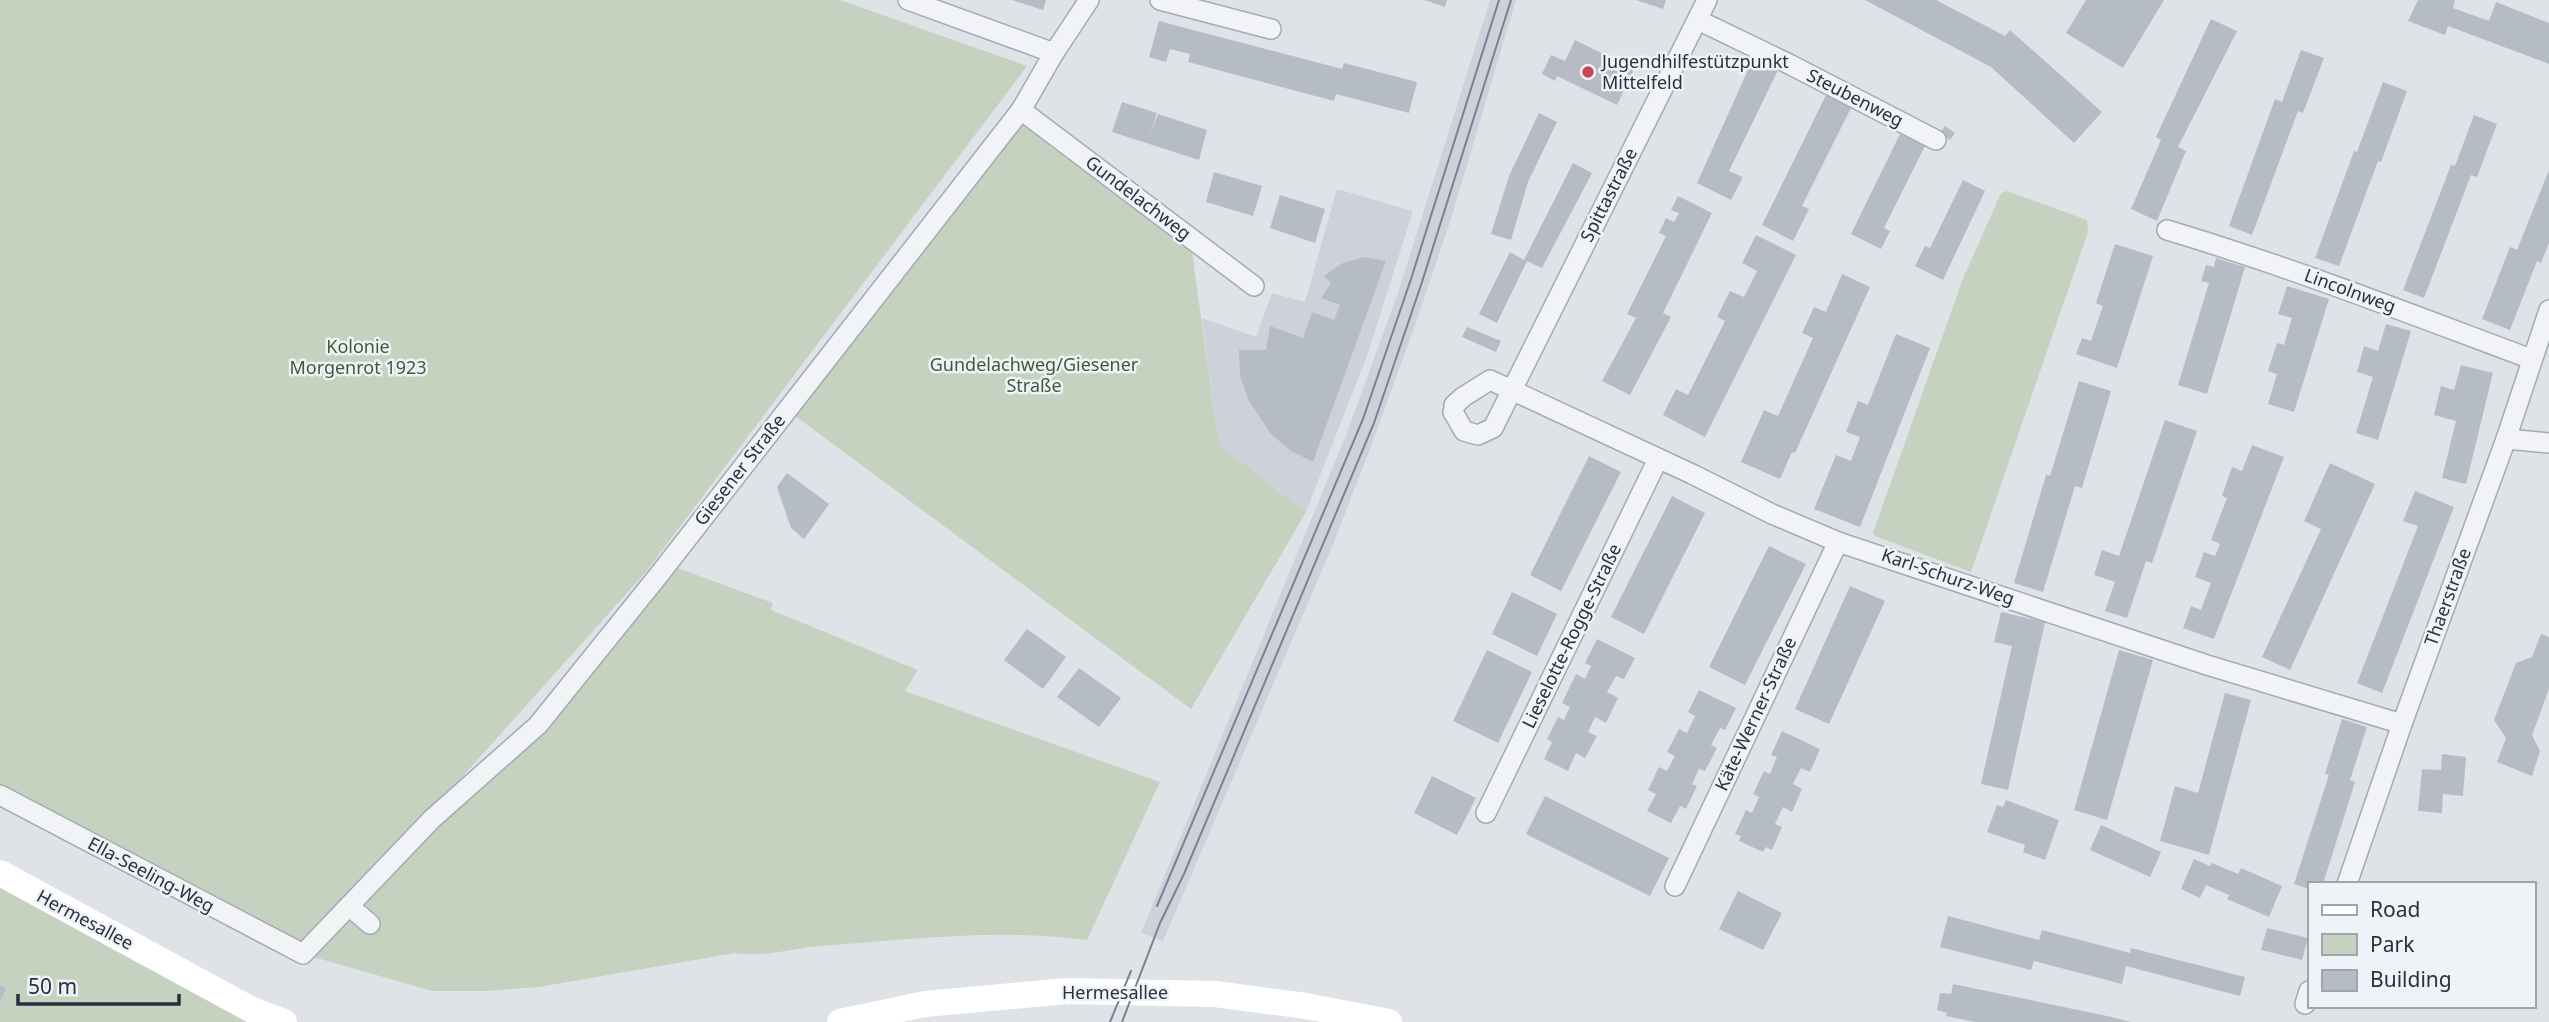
<svg xmlns="http://www.w3.org/2000/svg" width="2549" height="1022" font-family="'Noto Sans',sans-serif">
	<rect width="100%" height="100%" fill="#dfe3e8"/>
	<g fill="#cdd2da">
		<polygon points="1490,0 1516,0 1451,219 1414,328 1372,444 1332,547 1163,941 1141,933 1346,435 1398,293"/>
		<polygon points="1337,189 1413,211 1368,353 1306,512 1219,445 1202,318 1256,337 1272,293 1305,302"/>
	</g>
	<g fill="#c5d2c0">
		<path d="M0,0H840L1027,66L645,573L325,930L538,725L667,564L773,603L771,610L918,670L905,691L1160,782L1087,940C999,928 908,940 820,946C792,948 763,958 735,953L539,987L485,991H432L303,954L0,792Z"/>
		<polygon points="1021,110 1190,238 1219,445 1306,512 1191,709 787,410"/>
		<polygon points="2007,191 2087,220 2088,232 1971,572 1875,536 1873,533 1962,281 2001,193"/>
		<polygon points="0,873 284,1022 0,1022"/>
	</g>
	<g fill="#b6bcc5">
		<polygon points="1012,0 1046,0 1043,10"/>
		<polygon points="1424,0 1447,0 1445,7"/>
		<polygon points="1636,0 1666,0 1663,9"/>
		<polygon points="1865,0 1936,0 2005,36 2010,30 2102,112 2074,143 1991,67"/>
		<polygon points="2086,0 2164,0 2123,68 2066,33"/>
		<polygon points="2418,0 2455,0 2453,8 2489,21 2496,2 2549,23 2549,64 2448,26 2445,35 2408,21"/>
		<polygon points="2211,19 2237,31 2178,147 2186,151 2157,221 2131,209 2161,140 2156,137"/>
		<polygon points="1159,21 1342,69 1344,63 1417,82 1409,113 1336,94 1334,101 1188,62 1190,54 1170,49 1166,62 1149,57"/>
		<polygon points="1575,40 1634,69 1617,105 1557,76 1555,81 1542,74 1551,55 1565,61"/>
		<polygon points="2301,50 2324,58 2303,113 2298,111 2252,235 2229,226 2275,99 2282,102"/>
		<polygon points="1753,59 1778,70 1729,171 1743,177 1731,200 1697,183"/>
		<polygon points="2383,82 2407,91 2381,162 2378,161 2339,266 2315,258 2354,151 2357,152"/>
		<polygon points="1826,95 1851,108 1802,206 1809,209 1793,241 1762,225"/>
		<polygon points="1122,102 1157,113 1150,134 1158,114 1207,130 1199,160 1112,132"/>
		<polygon points="1539,113 1557,122 1528,182 1511,240 1491,234 1509,176"/>
		<polygon points="2474,115 2497,124 2477,177 2471,175 2424,298 2403,290 2451,165 2455,166"/>
		<polygon points="1945,126 1955,133 1950,140 1940,133"/>
		<polygon points="1900,134 1925,146 1884,228 1890,231 1881,249 1851,234"/>
		<polygon points="1573,163 1592,173 1542,268 1527,261 1497,323 1479,314 1510,252 1524,260"/>
		<polygon points="2549,170 2549,243 2541,263 2537,261 2510,330 2482,319 2510,247 2517,250"/>
		<polygon points="1214,172 1262,186 1253,216 1206,202"/>
		<polygon points="1963,180 1985,191 1943,280 1915,266 1925,246 1930,248"/>
		<polygon points="1280,195 1325,209 1315,243 1270,228"/>
		<polygon points="1678,196 1712,213 1663,313 1671,317 1630,395 1602,381 1636,318 1627,314 1666,236 1659,233 1666,218 1674,222 1679,213 1671,210"/>
		<polygon points="1756,235 1796,255 1705,437 1663,415 1676,389 1688,395 1725,321 1717,317 1730,291 1744,297 1757,271 1742,263"/>
		<polygon points="2115,244 2153,256 2117,368 2076,354 2082,338 2091,341 2103,306 2096,303"/>
		<polygon points="1364,257 1386,261 1313,462 1291,451 1271,434 1249,401 1240,376 1239,350 1266,350 1270,326 1303,338 1312,312 1334,320 1340,305 1321,298 1331,283 1324,276 1343,263"/>
		<polygon points="2216,258 2245,267 2207,394 2178,385 2209,283 2201,281 2206,265 2214,267"/>
		<polygon points="1842,274 1870,287 1795,453 1792,452 1780,479 1741,462 1764,410 1778,416 1813,338 1802,333 1814,307 1826,312"/>
		<polygon points="2287,286 2329,299 2294,412 2268,404 2277,374 2268,371 2277,343 2284,345 2292,318 2278,314"/>
		<polygon points="2386,324 2411,331 2378,440 2356,433 2373,377 2357,372 2364,346 2378,351"/>
		<polygon points="1467,327 1501,341 1496,352 1462,337"/>
		<polygon points="1896,334 1930,348 1860,527 1814,509 1836,455 1851,461 1860,437 1846,432 1858,401 1868,405"/>
		<polygon points="2461,365 2493,373 2466,484 2442,478 2456,421 2434,415 2441,386 2454,390"/>
		<polygon points="2079,381 2111,391 2082,488 2075,486 2043,592 2014,583 2046,475 2050,476"/>
		<polygon points="2165,420 2197,431 2152,563 2146,561 2127,618 2105,611 2115,582 2094,575 2102,550 2119,556"/>
		<polygon points="2252,445 2284,457 2214,639 2183,628 2191,606 2201,610 2211,583 2195,577 2204,552 2215,556 2220,544 2211,540 2227,498 2222,496 2232,467 2242,471"/>
		<polygon points="1589,456 1621,472 1561,591 1530,575"/>
		<polygon points="2330,463 2375,484 2290,670 2262,657 2321,529 2304,521"/>
		<polygon points="787,473 829,504 804,539 791,528 777,487"/>
		<polygon points="2415,491 2454,507 2382,693 2357,683 2418,526 2403,521"/>
		<polygon points="1672,496 1705,513 1644,634 1611,617"/>
		<polygon points="1769,546 1806,564 1745,685 1709,667"/>
		<polygon points="1850,586 1885,601 1829,724 1795,709"/>
		<polygon points="1512,592 1557,614 1537,656 1492,634"/>
		<polygon points="2001,612 2045,622 2008,790 1981,784 2012,646 1994,642"/>
		<polygon points="1027,629 1066,657 1043,689 1004,660"/>
		<polygon points="2541,634 2549,637 2549,689 2532,735 2540,751 2532,776 2497,762 2506,738 2494,720 2516,663 2532,657"/>
		<polygon points="1597,639 1635,658 1624,679 1616,676 1607,692 1618,698 1606,723 1595,717 1588,732 1597,736 1585,758 1576,753 1568,771 1544,759 1552,742 1547,739 1558,717 1564,720 1570,707 1562,703 1576,674 1585,679 1591,666 1585,663"/>
		<polygon points="1487,650 1532,672 1498,743 1453,721"/>
		<polygon points="2119,650 2153,660 2107,820 2074,810"/>
		<polygon points="1079,668 1121,698 1099,727 1057,697"/>
		<polygon points="1699,690 1736,708 1725,730 1720,728 1711,745 1717,748 1705,771 1699,769 1692,784 1697,786 1686,809 1680,806 1671,823 1647,811 1656,794 1648,790 1659,767 1667,771 1675,756 1667,752 1679,729 1687,733 1695,716 1688,712"/>
		<polygon points="2225,693 2251,700 2209,855 2160,841 2175,786 2198,793"/>
		<polygon points="2342,719 2367,727 2350,780 2355,782 2323,884 2309,884 2309,889 2294,884 2329,775 2325,774"/>
		<polygon points="1782,731 1820,749 1810,772 1801,768 1793,784 1802,789 1792,812 1783,807 1775,824 1782,827 1772,850 1766,847 1763,852 1739,841 1741,836 1735,834 1746,810 1752,813 1759,797 1753,794 1764,771 1770,774 1777,757 1771,755"/>
		<polygon points="2442,754 2466,757 2463,796 2443,794 2442,813 2418,811 2422,769 2441,770"/>
		<polygon points="1432,776 1476,798 1457,835 1414,813"/>
		<polygon points="1545,796 1669,858 1650,896 1526,834"/>
		<polygon points="2006,800 2059,820 2045,860 2023,852 2025,845 1987,832 1997,805 2003,807"/>
		<polygon points="2101,825 2161,852 2150,877 2090,850"/>
		<polygon points="2194,859 2210,866 2212,863 2238,874 2241,868 2282,886 2269,917 2227,899 2229,895 2206,885 2200,898 2181,889"/>
		<polygon points="1738,891 1782,913 1763,950 1719,929"/>
		<polygon points="1948,916 2039,940 2042,930 2130,953 2131,948 2245,977 2240,996 2126,966 2122,984 2034,961 2031,970 1940,947"/>
		<polygon points="2267,928 2308,938 2302,960 2261,950"/>
		<polygon points="1953,984 2107,1016 2131,1022 1975,1022 1946,1016 1947,1013 1937,1010 1940,993 1951,994"/>
		<polygon points="0,986 6,989 0,1001"/>
	</g>
	<g fill="none" stroke-linecap="round" stroke-linejoin="round">
		<defs>
			<g id="minor">
				<polyline points="908,0 1054,53"/>
				<polyline points="1160,0 1271,29"/>
				<polyline points="1698,20 1789,64 1936,140"/>
				<polyline points="1021,110 1254,286"/>
				<path d="M2167,230C2291,267 2410,314 2531,359"/>
				<polyline points="1462,398 1455,405 1453,412 1464,431 1478,435 1493,428 1707,0"/>
				<polyline points="1454,405 1463,397 1490,380 1692,474 1772,514 1838,542 2207,665 2402,724"/>
				<polyline points="2506,439 2549,443"/>
				<polyline points="0,795 303,954 432,819 538,725 658,576 1021,110 1054,53 1089,0"/>
				<polyline points="1486,813 1658,459"/>
				<polyline points="2347,884 2402,724 2506,439 2549,310"/>
				<polyline points="1675,886 1838,542"/>
				<polyline points="349,906 370,924"/>
				<polyline points="2305,1004 2309,991"/>
			</g>
		</defs>
		<use href="#minor" stroke="#a4aab2" stroke-width="22"/>
		<use href="#minor" stroke="#f2f3f7" stroke-width="19"/>
		<g stroke="#fff" stroke-width="26">
			<polyline points="0,873 252,1010 284,1022"/>
			<polyline points="840,1022 925,1004 1067,991 1215,994 1306,1006 1389,1022"/>
		</g>
		<g stroke="#798292" stroke-width="2">
			<polyline points="1157,906 1363,419 1411,279 1499,0"/>
			<polyline points="1110,1022 1131,971"/>
			<polyline points="1122,1022 1160,923 1184,874 1374,423 1422,282 1511,0"/>
		</g>
	</g>
	<circle fill="#cd4459" stroke="#eff2f6" stroke-width="2.5" cx="1588" cy="72" r="7"/>
	<g text-anchor="middle" stroke-width="5" stroke-linejoin="round" paint-order="stroke">
		<g font-size="18" fill="#28313f" stroke="#eff2f6" text-anchor="start">
			<text x="1602" y="68">Jugendhilfestützpunkt<tspan x="1602" dy="21">Mittelfeld</tspan></text>
		</g>
		<g font-size="18" fill="#28313f" stroke="#eff2f6">
			<text transform="translate(1855 98) rotate(27)" y="6">Steubenweg</text>
			<text transform="translate(1609 195) rotate(-63)" y="6">Spittastraße</text>
			<text transform="translate(1138 198) rotate(37)" y="6">Gundelachweg</text>
			<text transform="translate(2350 291) rotate(20)" y="6">Lincolnweg</text>
			<text transform="translate(740 470) rotate(-52)" y="6">Giesener Straße</text>
			<text transform="translate(1948 577) rotate(19)" y="6">Karl-Schurz-Weg</text>
			<text transform="translate(2448 597) rotate(-70)" y="6">Thaerstraße</text>
			<text transform="translate(1572 636) rotate(-64)" y="6">Lieselotte-Rogge-Straße</text>
			<text transform="translate(1756 714) rotate(-65)" y="6">Käte-Werner-Straße</text>
			<text transform="translate(151 875) rotate(28)" y="6">Ella-Seeling-Weg</text>
			<text transform="translate(85 920) rotate(28)" y="6">Hermesallee</text>
			<text x="1115" y="999">Hermesallee</text>
		</g>
		<g font-size="18" fill="#3d5b35" stroke="#eff2f6">
			<text x="358" y="353">Kolonie<tspan x="358" dy="21">Morgenrot 1923</tspan></text>
			<text x="1034" y="371">Gundelachweg/Giesener<tspan x="1034" dy="21">Straße</tspan></text>
		</g>
	</g>
	<rect x="2308" y="882" width="228" height="126" fill="#eff2f6" stroke="#9fa5ad" stroke-width="2"/>
	<rect x="2322" y="905" width="35" height="10" fill="#ffffff" stroke="#9fa5ad" stroke-width="2"/>
	<text x="2370" y="917" font-size="21" fill="#28313f">Road</text>
	<rect x="2322" y="934" width="35" height="21" fill="#c5d2c0" stroke="#9fa5ad" stroke-width="2"/>
	<text x="2370" y="952" font-size="21" fill="#28313f">Park</text>
	<rect x="2322" y="970" width="35" height="21" fill="#b6bcc5" stroke="#9fa5ad" stroke-width="2"/>
	<text x="2370" y="987" font-size="21" fill="#28313f">Building</text>
	<path d="M18 994v10h161v-10" fill="none" stroke="#28313f" stroke-width="3.5"/>
	<text x="28" y="994" font-size="21" fill="#28313f" stroke="#eff2f6" stroke-width="5" paint-order="stroke">50 m</text>
</svg>
